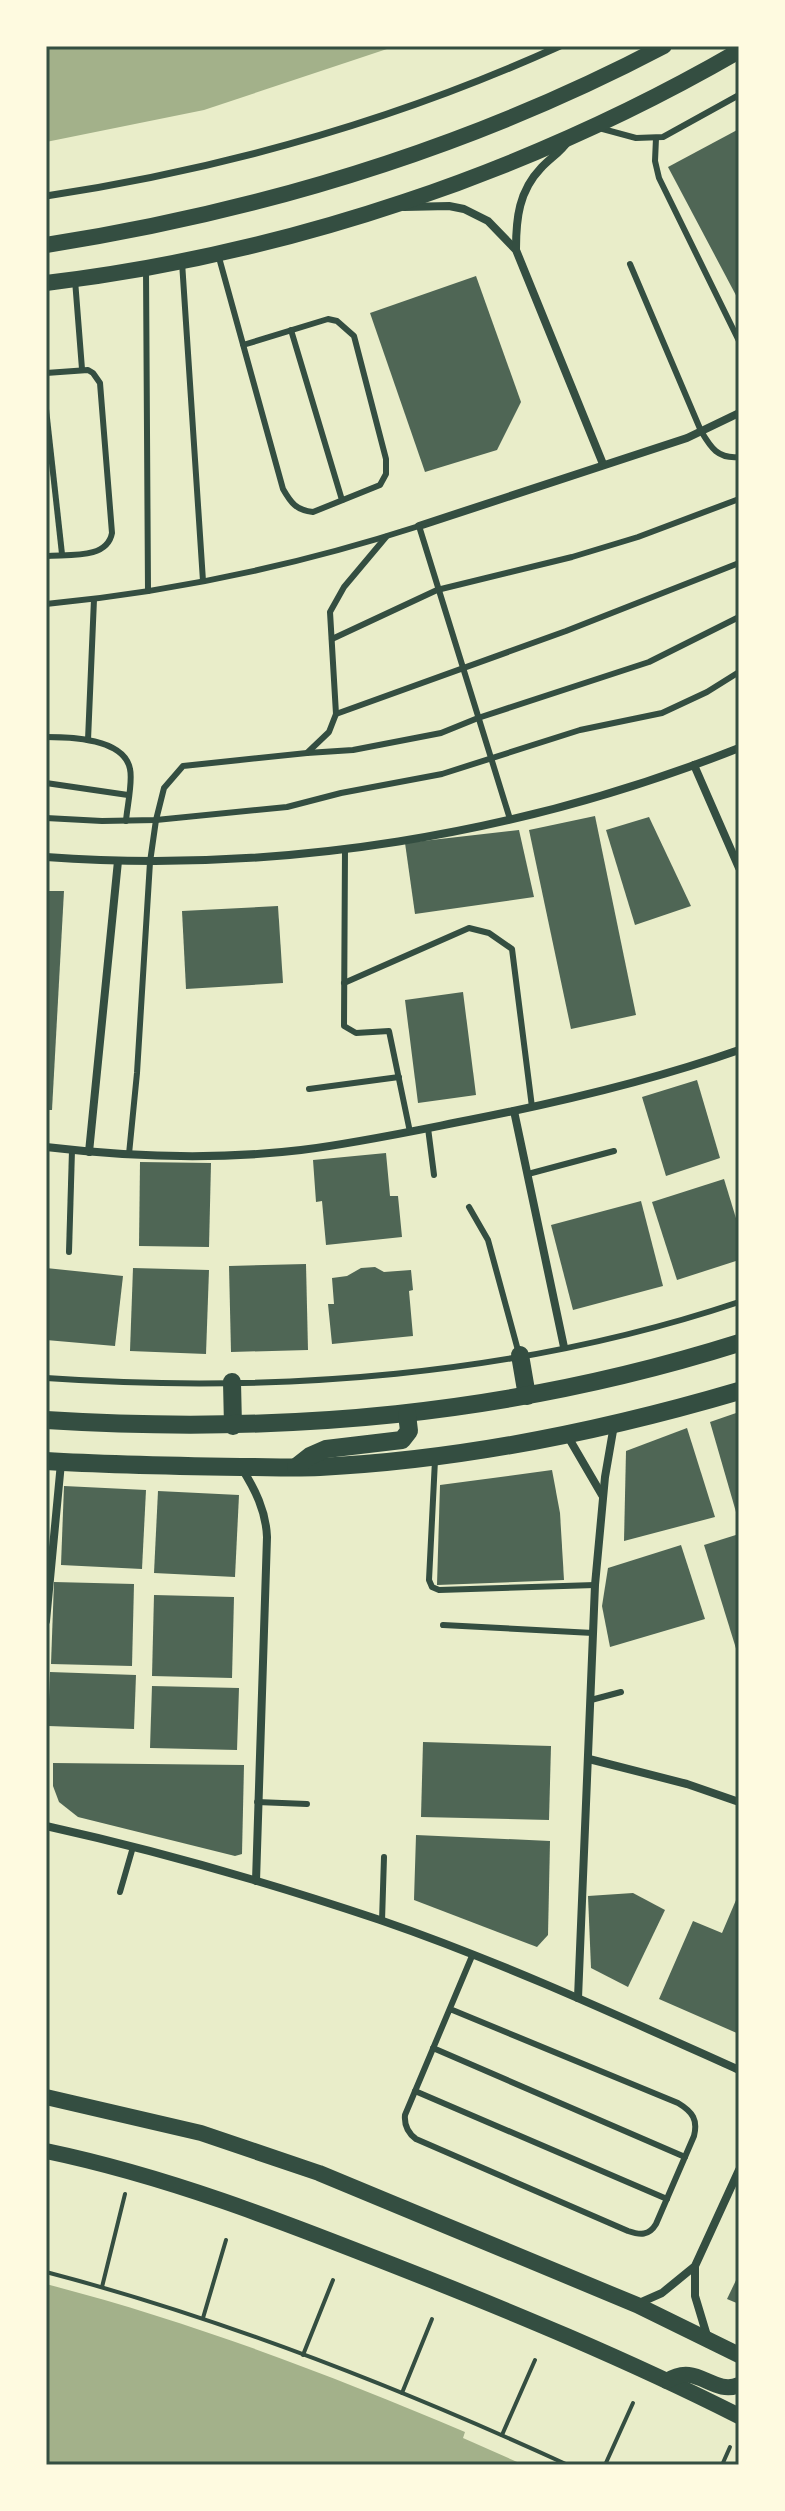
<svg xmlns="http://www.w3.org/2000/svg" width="785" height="2511" font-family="'DM Sans',sans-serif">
	<rect width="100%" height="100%" fill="#e9edc9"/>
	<g fill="#a3b18a">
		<polygon points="46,46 396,46 204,110 46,142"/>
		<path d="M46,2284C189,2321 329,2374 465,2432L463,2438L524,2465H46Z"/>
	</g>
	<g fill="#4f6655">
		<polygon points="739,129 739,301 668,167"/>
		<polygon points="476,276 521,402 497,450 425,472 370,313"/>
		<polygon points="595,816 636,1015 571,1029 529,830"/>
		<polygon points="649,817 691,906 635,925 606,830"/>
		<polygon points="519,830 534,897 415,914 405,843"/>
		<polygon points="46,891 64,891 52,1110 46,1110"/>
		<polygon points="278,906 283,983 186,989 182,911"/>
		<polygon points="463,992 476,1095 418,1103 405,1000"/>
		<polygon points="697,1080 720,1158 666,1176 642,1097"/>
		<polygon points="386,1153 390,1196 398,1196 402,1237 326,1245 322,1201 316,1202 313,1160"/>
		<polygon points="140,1162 211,1163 209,1247 139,1246"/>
		<polygon points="724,1179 739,1228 739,1260 677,1280 652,1202"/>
		<polygon points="641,1201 663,1286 573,1310 551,1225"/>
		<polygon points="306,1264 308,1350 231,1352 229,1266"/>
		<polygon points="375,1267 384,1272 411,1270 413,1290 409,1291 413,1336 332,1344 328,1304 334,1304 332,1278 347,1276 361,1268"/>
		<polygon points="46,1268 123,1276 115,1346 46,1340"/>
		<polygon points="133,1268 209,1270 206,1354 130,1351"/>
		<polygon points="739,1412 739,1511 736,1512 710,1422"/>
		<polygon points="687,1428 715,1517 624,1541 626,1451"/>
		<polygon points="552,1470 560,1513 564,1580 437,1585 440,1485"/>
		<polygon points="64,1486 146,1490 142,1569 61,1565"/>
		<polygon points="158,1491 239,1495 235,1577 154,1573"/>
		<polygon points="739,1534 739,1655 738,1655 704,1545"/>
		<polygon points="681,1545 705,1619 610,1647 602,1606 608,1568"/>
		<polygon points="54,1582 134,1584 132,1666 51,1664"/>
		<polygon points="154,1595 234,1597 232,1678 152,1676"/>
		<polygon points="50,1672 136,1675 134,1729 48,1726"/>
		<polygon points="152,1686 239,1688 237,1750 150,1748"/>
		<polygon points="423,1742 551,1746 549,1820 421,1817"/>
		<polygon points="53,1763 244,1765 242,1854 235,1856 78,1817 59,1802 53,1786"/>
		<polygon points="416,1835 550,1841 548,1935 537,1947 414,1900"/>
		<polygon points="633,1893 665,1910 628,1987 591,1968 588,1896"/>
		<polygon points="739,1893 739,2034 659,1999 693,1921 722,1933"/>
		<polygon points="739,2274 739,2304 727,2299"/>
	</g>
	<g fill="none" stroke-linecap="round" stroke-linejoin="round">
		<g stroke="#344e41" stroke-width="4">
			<path d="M46,2272C226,2319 400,2388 568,2465"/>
			<polyline points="102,2287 125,2194"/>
			<polyline points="203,2318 226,2240"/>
			<polyline points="303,2355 333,2280"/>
			<polyline points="402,2393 432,2319"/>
			<polyline points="502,2435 535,2360"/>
			<polyline points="605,2465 633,2403"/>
			<polyline points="722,2465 730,2447"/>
		</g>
		<g stroke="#344e41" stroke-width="6">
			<polyline points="599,128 636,138 663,137 739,95"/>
			<polyline points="656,138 655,161 659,178 739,341"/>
			<path d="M218,254L283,489C291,503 296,510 313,512L380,485L386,474V459L354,336L337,321L328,319L243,345"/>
			<polyline points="182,262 203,581"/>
			<path d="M630,264L701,431C711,448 718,459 739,457"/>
			<polyline points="146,270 148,591"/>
			<polyline points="75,280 82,369"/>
			<polyline points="291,330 342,500"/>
			<path d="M46,373L88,370L93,373L100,383L112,533C107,560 68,554 46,556"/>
			<polyline points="46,409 62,554"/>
			<path d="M46,604C172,592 298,565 419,526L510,819"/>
			<polyline points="332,639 437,590 572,557 638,537 739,499"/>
			<polyline points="336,714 566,631 739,563"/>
			<path d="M46,737C70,737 124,738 130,769C133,782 127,807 126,821"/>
			<polyline points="88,740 94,599"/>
			<polyline points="307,753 353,750 441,733 478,718 649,662 739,617"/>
			<polyline points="46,783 128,795"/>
			<polyline points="46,818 102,821 156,820 287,807 341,793 442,774 580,730 662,713 707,692 739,672"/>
			<polyline points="345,849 344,1026 356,1033 389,1031 410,1132"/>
			<polyline points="344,983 469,928 489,933 512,949 532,1107"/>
			<polyline points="309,1089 399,1077"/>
			<polyline points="428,1128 434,1175"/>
			<polyline points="129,1154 137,1073 150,862 156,820 164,788 183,766 307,753 329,732 336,714 330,612 344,587 386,537"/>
			<polyline points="528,1174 614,1151"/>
			<polyline points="469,1207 488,1240 519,1354"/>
			<polyline points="69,1252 72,1150"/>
			<path d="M46,1378C277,1394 518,1376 739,1302"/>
			<polyline points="435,1460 429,1580 432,1587 439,1590 595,1585"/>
			<polyline points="443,1625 593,1633"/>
			<polyline points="591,1700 621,1692"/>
			<polyline points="257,1802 307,1804"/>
			<polyline points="120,1892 133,1847"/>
			<polyline points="382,1921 384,1857"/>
			<path d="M450,2009L678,2103C693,2112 698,2120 694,2136L656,2224C649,2236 640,2235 628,2231L416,2139C408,2133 404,2126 405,2115L472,1956"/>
			<polyline points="433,2048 685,2157"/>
			<polyline points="415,2091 667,2199"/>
		</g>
		<path stroke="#344e41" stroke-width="7" d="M46,196C223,169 397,120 560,46"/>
		<g stroke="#344e41" stroke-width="8">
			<polyline points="404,207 449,206 464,209 488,221 516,250 603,464"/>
			<path d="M516,249C516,218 519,191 541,168C550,158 561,152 568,141"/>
			<polyline points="419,526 687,438 739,413"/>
			<polyline points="694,765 739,868"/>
			<path d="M46,857C281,874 520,835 739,748"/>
			<polyline points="514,1111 564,1347"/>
			<path d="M46,1147C130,1157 217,1160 301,1150C357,1143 413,1131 469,1120C561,1102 651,1081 739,1050"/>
			<polyline points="89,1152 118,861"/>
			<polyline points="567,1435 602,1495"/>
			<path d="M241,1467C255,1489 266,1511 267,1537L256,1881"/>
			<polyline points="46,1621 61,1463"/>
			<polyline points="589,1759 687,1784 739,1802"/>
			<path d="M46,1826C159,1851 270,1883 380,1920C502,1962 621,2017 739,2070"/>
			<polyline points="578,1998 595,1585 605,1477 614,1425"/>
			<polyline points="695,2267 695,2296 708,2339"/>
			<polyline points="637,2304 662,2293 695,2266 739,2170"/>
		</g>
		<g stroke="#344e41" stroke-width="16">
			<path d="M46,245C262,211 470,148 664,46"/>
			<path d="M46,283C288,254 528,173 739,51"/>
			<polyline points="46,2097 201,2133 319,2173 637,2305 739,2355"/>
			<path d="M46,2151C166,2176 279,2220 393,2265C510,2311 626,2359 739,2416"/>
			<path d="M667,2381C697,2361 712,2396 739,2385"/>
		</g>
		<g stroke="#344e41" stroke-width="18">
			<polyline points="520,1355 527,1396"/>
			<polyline points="232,1382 233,1426"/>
			<path d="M46,1420C285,1435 510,1415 739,1343"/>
			<path d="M46,1461C111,1465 176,1466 241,1467C267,1467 294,1468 320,1467C462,1460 603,1431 739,1391"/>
			<polyline points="296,1467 310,1456 326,1449 402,1440 409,1431 407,1414"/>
		</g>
	</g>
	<rect width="785" height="2511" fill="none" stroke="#fefae0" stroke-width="96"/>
	<rect x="48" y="48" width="689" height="2415" fill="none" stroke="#344e41" stroke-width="3"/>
</svg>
